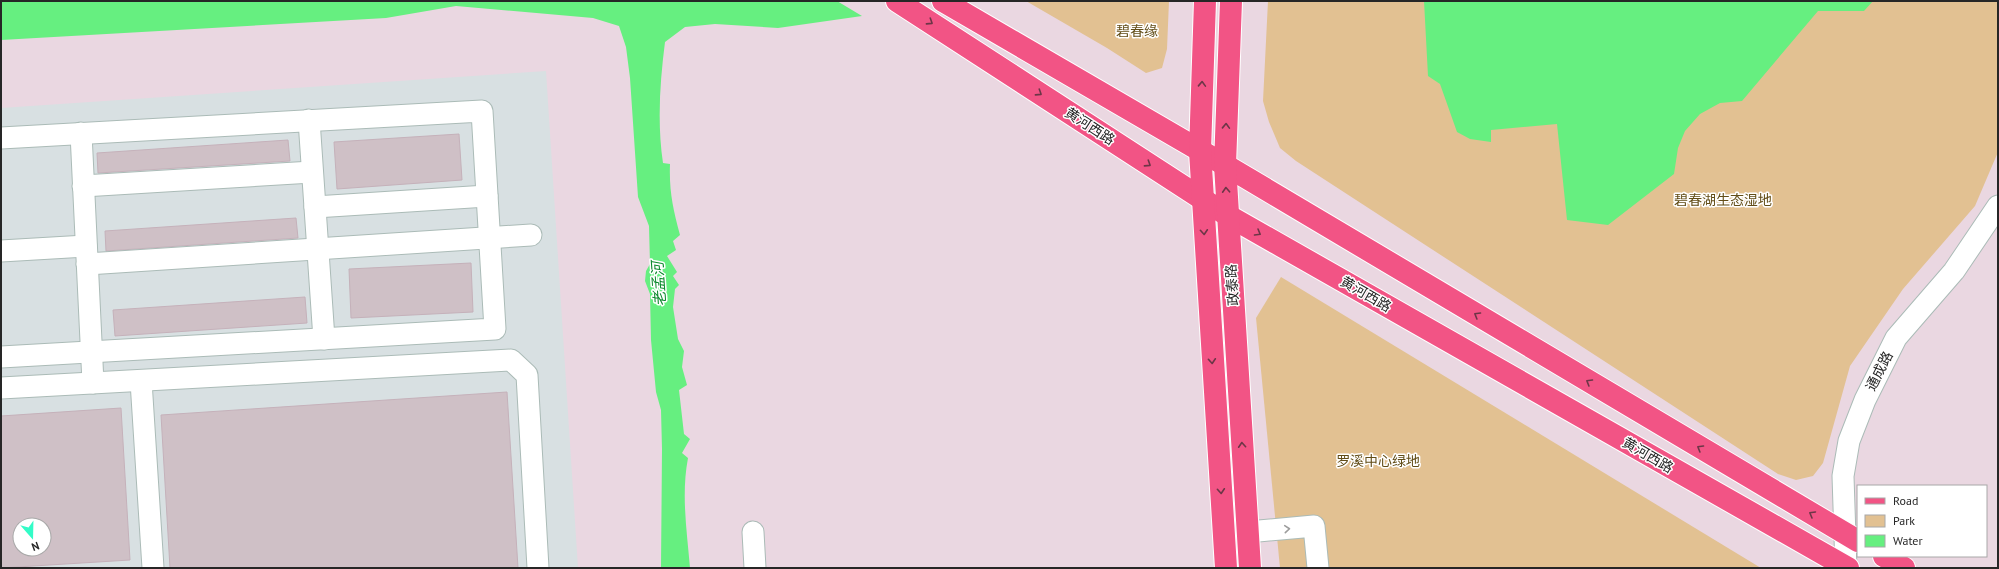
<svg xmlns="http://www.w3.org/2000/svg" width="1999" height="569" font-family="'PT Sans','Noto Sans SC',sans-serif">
	<rect width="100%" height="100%" fill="#ead7e1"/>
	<path fill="#d8e0e2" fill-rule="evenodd" d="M546,71L578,568H1V108ZM20,525H44V549H20Z"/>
	<g fill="#e2c192">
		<polygon points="1026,1 1169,1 1167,49 1162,68 1146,73 1107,48"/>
		<polygon points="1268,1 1998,1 1998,152 1975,206 1903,289 1850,366 1823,463 1813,476 1796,480 1778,474 1296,161 1280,148 1269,122 1263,101"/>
		<polygon points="1281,277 1761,568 1280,568 1256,318"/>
	</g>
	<g fill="#66ef80">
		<path d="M1,1H837L862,16L778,28L715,24L685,27L665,42C660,81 657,123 663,163L670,164C669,191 673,209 680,235L673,241L676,250L667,256L677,272L673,276L679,285L675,289L673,307L678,339L684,351L682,367L687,385L679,390L684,434L690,439L682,453L688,458C681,495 687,531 690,568H661L662,449L661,410L656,392L651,340L650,294L645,281L646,271L650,264L649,226L638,197L630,78L626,47L619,26L593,18L456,6L386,18L1,40Z"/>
		<polygon points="1424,1 1873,1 1864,11 1818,11 1742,101 1720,103 1700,114 1685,131 1678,148 1674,174 1608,225 1567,220 1557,124 1491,130 1491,142 1470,139 1457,132 1440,84 1428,76"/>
	</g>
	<g fill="#cfc0c6" stroke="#c5b1ba" fill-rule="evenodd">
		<polygon points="459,134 462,180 337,189 334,142"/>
		<polygon points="288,140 290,161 98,173 97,153"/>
		<polygon points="296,218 298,238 106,251 105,231"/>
		<polygon points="471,263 473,312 351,318 349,269"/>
		<polygon points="305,297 307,323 115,336 113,310"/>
		<polygon points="507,392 518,568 170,568 161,415"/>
		<path d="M121,408L130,560L1,568V416ZM20,525H44V549H20Z"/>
	</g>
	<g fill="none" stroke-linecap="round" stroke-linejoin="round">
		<defs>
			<g id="minor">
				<polyline points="309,120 324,339"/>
				<polyline points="81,133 93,383"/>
				<polyline points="1,138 482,111 495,329 1,357"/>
				<polyline points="83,186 312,172"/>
				<polyline points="315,207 487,196"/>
				<polyline points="1,251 86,246"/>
				<polyline points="87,264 531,235"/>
				<polyline points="141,381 153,568"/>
				<polyline points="1,388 511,360 527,375 538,568"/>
				<polyline points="753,532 755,568"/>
				<polyline points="1248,532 1314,526 1318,568"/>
				<polyline points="1846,568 1843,476 1849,441 1865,400 1896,338 1954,271 1998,206"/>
			</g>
			<g id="major">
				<polyline points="897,1 1227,215 1848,568"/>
				<polyline points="943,1 1225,165 1858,541"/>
				<polyline points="1205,1 1200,151 1226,568"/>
				<polyline points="1231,1 1225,165 1250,568"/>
				<polyline points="1884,556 1904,568"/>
			</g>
		</defs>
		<use href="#minor" stroke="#abbbb7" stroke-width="23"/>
		<use href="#major" stroke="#fff" stroke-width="24"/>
		<use href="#minor" stroke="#fff" stroke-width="21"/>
		<use href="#major" stroke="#f25485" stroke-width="22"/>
	</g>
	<defs><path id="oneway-chevron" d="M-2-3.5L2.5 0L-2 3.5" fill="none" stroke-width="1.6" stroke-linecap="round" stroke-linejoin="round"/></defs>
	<g stroke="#6d3647">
		<use href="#oneway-chevron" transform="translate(930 22) rotate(33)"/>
		<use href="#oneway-chevron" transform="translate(1202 84) rotate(-88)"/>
		<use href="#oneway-chevron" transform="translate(1039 93) rotate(33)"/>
		<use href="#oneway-chevron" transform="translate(1226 126) rotate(-88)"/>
		<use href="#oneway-chevron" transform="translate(1148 164) rotate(33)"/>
		<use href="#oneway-chevron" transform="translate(1226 190) rotate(-93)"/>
		<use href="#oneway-chevron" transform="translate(1204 232) rotate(86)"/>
		<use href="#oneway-chevron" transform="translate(1258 233) rotate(30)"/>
		<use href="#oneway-chevron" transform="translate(1477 315) rotate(-149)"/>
		<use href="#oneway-chevron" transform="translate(1212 361) rotate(86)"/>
		<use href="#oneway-chevron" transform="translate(1589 382) rotate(-149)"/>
		<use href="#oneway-chevron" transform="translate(1242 445) rotate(-94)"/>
		<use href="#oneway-chevron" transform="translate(1700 448) rotate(-149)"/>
		<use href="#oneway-chevron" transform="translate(1221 491) rotate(86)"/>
		<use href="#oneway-chevron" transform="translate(1812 514) rotate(-150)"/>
	</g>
	<use stroke="#9d9d9d" href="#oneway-chevron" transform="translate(1287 529) rotate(-5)"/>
	<g text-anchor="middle" stroke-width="3" stroke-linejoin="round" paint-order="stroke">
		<g font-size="14" fill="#624d17" stroke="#fff">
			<text x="1137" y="36">碧春缘</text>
			<text x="1723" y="205">碧春湖生态湿地</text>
			<text x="1378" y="466">罗溪中心绿地</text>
		</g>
		<g font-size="14" fill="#262626" stroke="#fff">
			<text transform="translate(1090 126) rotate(33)" y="5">黄河西路</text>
			<text transform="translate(1232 285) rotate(-94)" y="5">政泰路</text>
			<text transform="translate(1366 294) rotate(30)" y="5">黄河西路</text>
			<text transform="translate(1879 371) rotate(-63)" y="5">通成路</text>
			<text transform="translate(1648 455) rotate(30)" y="5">黄河西路</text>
		</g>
		<g font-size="15" font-style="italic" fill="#0c892d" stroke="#fff">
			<text transform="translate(659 284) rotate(-94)" y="5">老孟河</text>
		</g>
	</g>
	<rect width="1999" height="569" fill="none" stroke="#262626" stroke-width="4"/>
	<rect x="1857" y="485" width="130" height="72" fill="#ffffff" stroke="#a8a8a8"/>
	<rect x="1865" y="498" width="20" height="6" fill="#f25485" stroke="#a8a8a8"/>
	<text x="1893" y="505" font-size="12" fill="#262626">Road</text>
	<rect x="1865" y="515" width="20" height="12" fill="#e2c192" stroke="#a8a8a8"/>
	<text x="1893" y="525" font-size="12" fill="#262626">Park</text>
	<rect x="1865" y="535" width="20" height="12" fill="#66ef80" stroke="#a8a8a8"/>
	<text x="1893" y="545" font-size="12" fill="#262626">Water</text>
	<g transform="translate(32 537) rotate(160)"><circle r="19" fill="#ffffff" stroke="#a8a8a8"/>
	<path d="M0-3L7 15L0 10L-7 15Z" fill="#32fcc7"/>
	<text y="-6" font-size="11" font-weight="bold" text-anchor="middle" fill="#262626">N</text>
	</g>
</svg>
